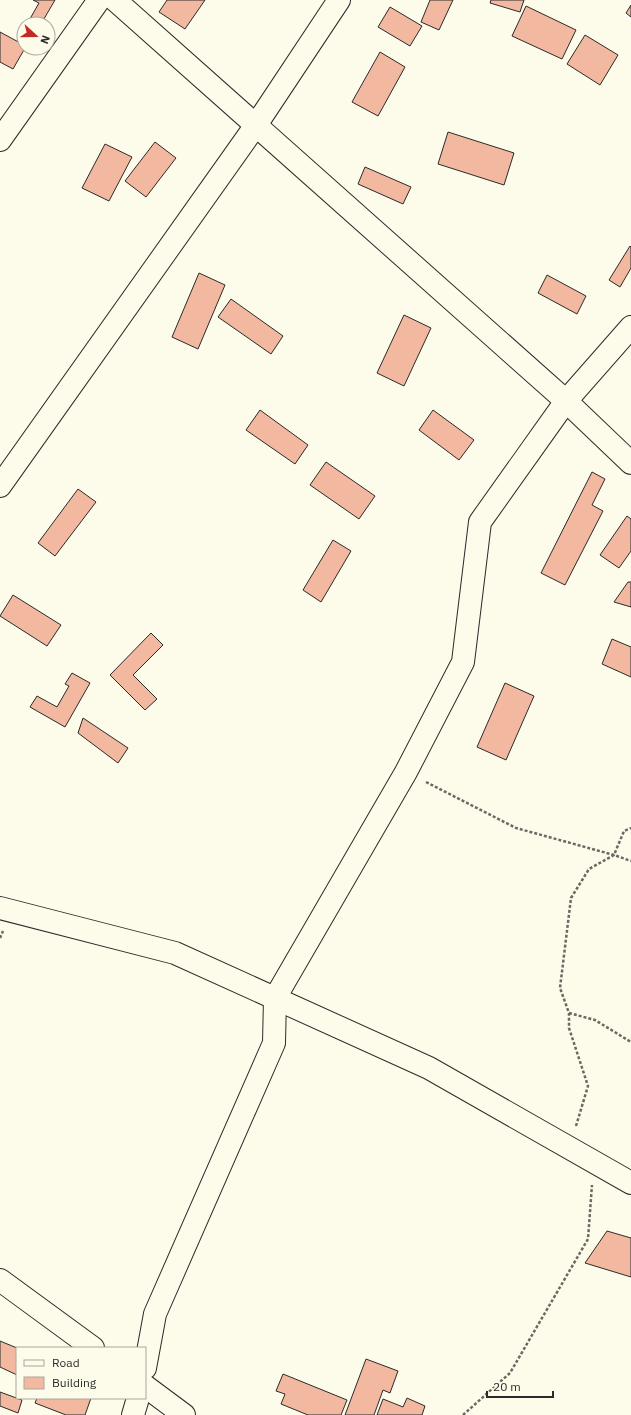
<svg xmlns="http://www.w3.org/2000/svg" width="631" height="1415" font-family="'IBM Plex Sans',sans-serif">
	<rect width="100%" height="100%" fill="#fdfbea"/>
	<g fill="#f2b8a0" stroke="#2b2b2b">
		<polygon points="33,0 55,0 41,24 27,24 39,3"/>
		<polygon points="167,0 205,0 185,29 159,12"/>
		<polygon points="430,0 453,0 439,30 421,22"/>
		<polygon points="491,0 524,0 520,12 490,3"/>
		<polygon points="631,5 631,17 626,13"/>
		<polygon points="526,6 576,30 562,59 512,36"/>
		<polygon points="390,7 422,26 410,46 378,27"/>
		<polygon points="0,32 24,45 24,48 25,48 13,69 0,62"/>
		<polygon points="585,35 618,55 600,85 567,64"/>
		<polygon points="380,52 405,67 378,116 352,102"/>
		<polygon points="448,132 514,153 504,185 438,164"/>
		<polygon points="155,142 176,158 146,197 125,181"/>
		<polygon points="105,144 132,157 109,201 82,188"/>
		<polygon points="365,167 411,187 403,204 358,184"/>
		<polygon points="630,246 631,247 631,268 620,287 609,280"/>
		<polygon points="199,273 225,285 198,349 172,337"/>
		<polygon points="547,275 586,296 577,314 538,293"/>
		<polygon points="231,299 283,336 271,354 218,317"/>
		<polygon points="404,315 431,328 404,386 377,373"/>
		<polygon points="260,410 308,445 295,464 246,430"/>
		<polygon points="433,410 474,440 459,460 419,430"/>
		<polygon points="326,462 375,496 359,519 310,485"/>
		<polygon points="592,472 605,479 592,505 603,511 565,585 541,573"/>
		<polygon points="78,489 96,502 55,556 38,543"/>
		<polygon points="627,516 631,519 631,551 619,568 600,555"/>
		<polygon points="333,540 351,551 321,602 303,590"/>
		<polygon points="628,582 631,582 631,607 614,602"/>
		<polygon points="13,595 61,625 47,646 0,616"/>
		<polygon points="151,633 163,645 133,675 157,699 145,710 110,675"/>
		<polygon points="612,639 631,647 631,677 602,664"/>
		<polygon points="72,673 90,683 65,727 30,707 37,696 57,707 69,686 65,684"/>
		<polygon points="505,683 534,696 506,760 477,747"/>
		<polygon points="83,718 128,748 118,763 78,733"/>
		<polygon points="607,1231 631,1238 631,1277 585,1263"/>
		<polygon points="0,1341 17,1348 17,1375 0,1367"/>
		<polygon points="366,1359 398,1371 390,1393 383,1390 374,1415 345,1415"/>
		<polygon points="283,1374 347,1400 341,1415 308,1415 281,1404 285,1394 276,1391"/>
		<polygon points="0,1392 22,1400 18,1413 0,1406"/>
		<polygon points="37,1398 91,1398 85,1415 66,1415 35,1403"/>
		<polygon points="407,1398 425,1406 422,1415 377,1415 383,1399 403,1407"/>
	</g>
	<g fill="none" stroke-linecap="round" stroke-linejoin="round">
		<defs>
			<g id="minor">
				<polyline points="115,0 566,401 631,463"/>
				<polyline points="0,140 99,0"/>
				<polyline points="0,486 256,125 339,0"/>
				<polyline points="0,908 175,953 429,1068 631,1183"/>
				<polyline points="0,1280 93,1348"/>
				<polyline points="145,1368 155,1314 274,1043 275,998 406,772 463,662 480,522 566,401 631,327"/>
				<polyline points="145,1386 184,1415"/>
				<polyline points="133,1415 138,1398"/>
			</g>
		</defs>
		<use href="#minor" stroke="#2b2b2b" stroke-width="24"/>
		<g stroke="#6a6964" stroke-width="2.5" stroke-dasharray="3 2" stroke-linecap="butt">
			<polyline points="426,782 516,828 614,855 631,861"/>
			<polyline points="0,938 3,931"/>
			<polyline points="569,1013 595,1020 631,1042"/>
			<polyline points="576,1126 588,1086 569,1028 569,1013 560,988 571,898 589,869 614,855 624,831 631,828"/>
			<polyline points="463,1415 510,1373 588,1239 592,1185"/>
		</g>
		<use href="#minor" stroke="#fdfbea" stroke-width="22"/>
	</g>
	<rect x="16" y="1347" width="130" height="52" fill="#fdfbea" stroke="#a9a89e"/>
	<rect x="24" y="1360" width="20" height="6" fill="#fdfbea" stroke="#a9a89e"/>
	<text x="52" y="1367" font-size="12" fill="#2b2b2b">Road</text>
	<rect x="24" y="1377" width="20" height="12" fill="#f2b8a0" stroke="#a9a89e"/>
	<text x="52" y="1387" font-size="12" fill="#2b2b2b">Building</text>
	<g transform="translate(36 36) rotate(111)"><circle r="19" fill="#fdfbea" stroke="#a9a89e"/>
	<path d="M0-3L7 15L0 10L-7 15Z" fill="#c62828"/>
	<text y="-6" font-size="11" font-weight="bold" text-anchor="middle" fill="#2b2b2b">N</text>
	</g>
	<path d="M487 1391v6h66v-6" fill="none" stroke="#2b2b2b" stroke-width="2"/>
	<text x="493" y="1391" font-size="12" fill="#2b2b2b" stroke="#fdfbea" stroke-width="3" paint-order="stroke">20 m</text>
</svg>
